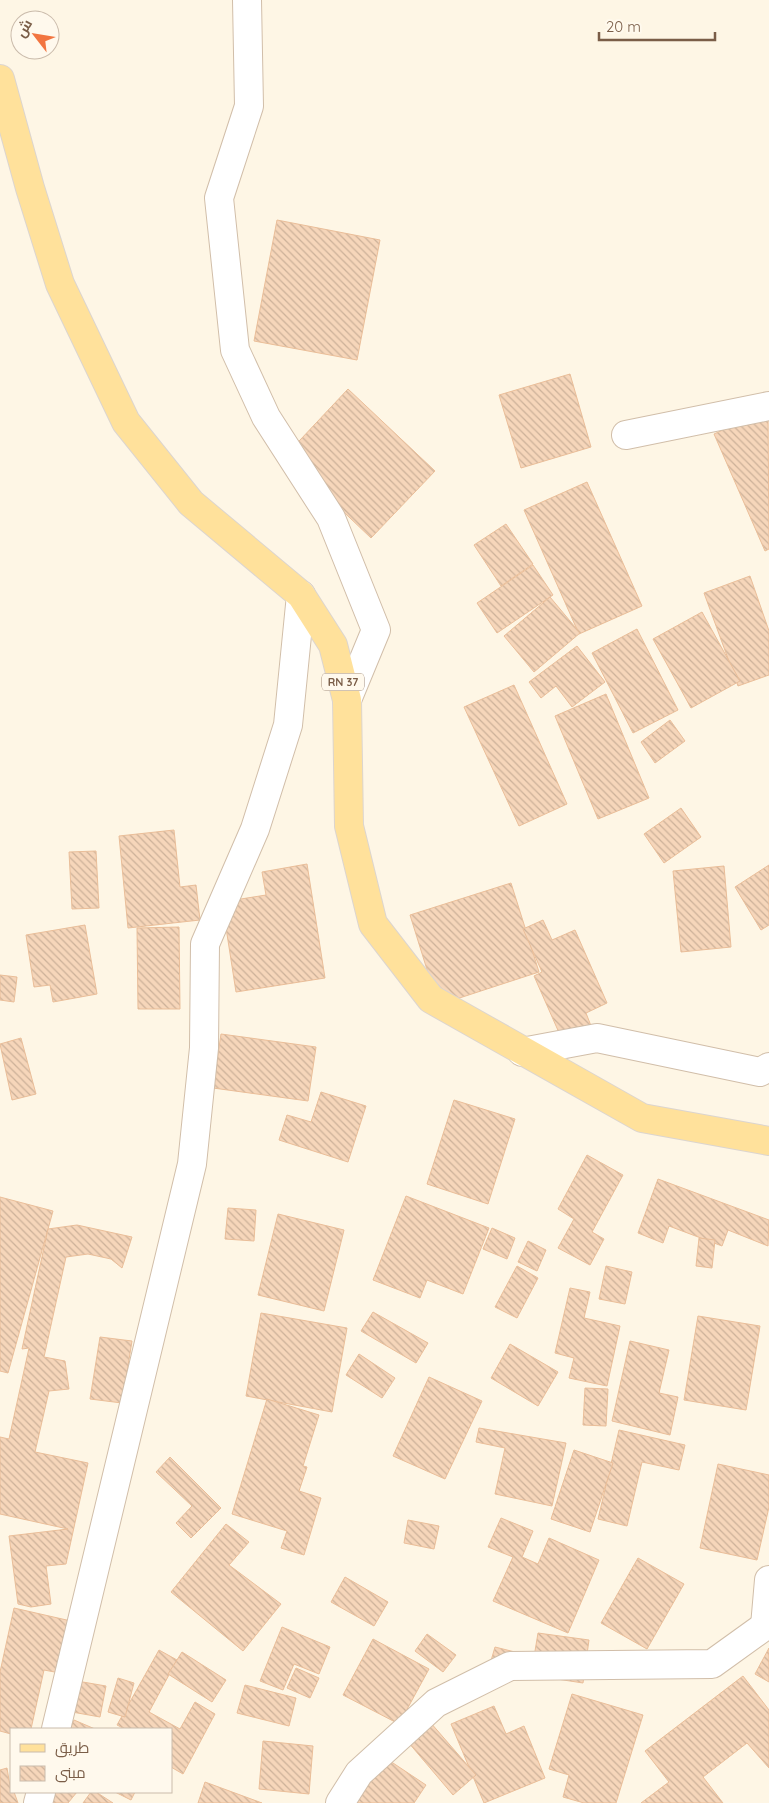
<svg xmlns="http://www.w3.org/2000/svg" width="769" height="1803" font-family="Quicksand,Cairo,sans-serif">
	<defs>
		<pattern id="building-back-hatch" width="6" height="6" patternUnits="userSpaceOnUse" patternTransform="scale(1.25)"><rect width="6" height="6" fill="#f6d6ba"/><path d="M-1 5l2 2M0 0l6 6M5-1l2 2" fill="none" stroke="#ccb199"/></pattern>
	</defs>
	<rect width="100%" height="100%" fill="#fef6e5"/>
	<g fill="url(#building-back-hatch)" stroke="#eabe99">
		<polygon points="277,220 380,240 357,360 254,341"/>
		<polygon points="570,374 591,447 521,468 499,395"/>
		<polygon points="348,389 435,471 371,538 285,456"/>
		<polygon points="768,410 769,549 765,551 714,434"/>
		<polygon points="587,482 642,606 579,634 524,510"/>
		<polygon points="506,524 533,564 501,586 474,545"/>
		<polygon points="533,565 553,595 497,633 477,603"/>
		<polygon points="750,576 769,631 769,675 738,686 704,593"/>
		<polygon points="550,597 580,633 534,672 504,636"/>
		<polygon points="702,612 740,681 691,708 653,639"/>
		<polygon points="637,629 678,710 633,733 592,653"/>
		<polygon points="577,646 605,682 572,707 556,686 541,698 529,682"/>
		<polygon points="514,685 567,804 519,826 464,707"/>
		<polygon points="606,694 649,798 598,819 555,716"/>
		<polygon points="670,720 685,741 655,763 641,742"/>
		<polygon points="681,808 701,837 664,863 644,834"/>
		<polygon points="174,830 180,887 196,885 200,920 128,928 119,836"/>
		<polygon points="96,851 99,908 72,909 69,852"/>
		<polygon points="307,864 325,978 236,992 222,902 266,895 262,872"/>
		<polygon points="769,865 769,925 761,930 735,887"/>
		<polygon points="724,866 731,947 681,952 673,871"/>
		<polygon points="511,883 539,972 438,1005 410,915"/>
		<polygon points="543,920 552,940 575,930 607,1003 586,1013 593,1031 564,1044 534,976 542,972 523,929"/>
		<polygon points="85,925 97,994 53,1002 50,985 34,987 26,935"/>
		<polygon points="179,927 180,1009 138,1009 137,928"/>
		<polygon points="0,975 17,977 14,1002 0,1000"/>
		<polygon points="221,1034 316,1047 308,1101 213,1088"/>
		<polygon points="21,1038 36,1094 12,1100 0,1044"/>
		<polygon points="321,1092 366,1106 348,1162 279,1140 287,1115 311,1122"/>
		<polygon points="454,1100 515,1119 488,1204 427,1184"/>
		<polygon points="587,1155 623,1175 592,1232 604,1239 590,1265 558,1248 574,1219 558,1209"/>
		<polygon points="658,1179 769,1220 768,1246 728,1230 722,1246 669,1226 663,1243 638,1233"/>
		<polygon points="406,1196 489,1228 463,1294 427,1280 420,1298 373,1280"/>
		<polygon points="0,1197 53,1211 8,1373 0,1371"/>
		<polygon points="228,1208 256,1210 254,1241 225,1239"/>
		<polygon points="278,1214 344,1230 324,1311 258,1295"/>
		<polygon points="77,1225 132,1237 122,1268 111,1259 88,1254 66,1257 44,1357 65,1361 69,1389 49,1391 35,1452 88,1463 66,1564 46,1566 51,1604 31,1607 18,1604 9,1536 68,1529 0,1514 0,1437 9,1439 29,1348 22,1349 48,1229"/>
		<polygon points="492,1228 515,1238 507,1259 483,1249"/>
		<polygon points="699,1238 715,1240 712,1268 696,1266"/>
		<polygon points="528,1241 546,1250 537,1271 518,1262"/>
		<polygon points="517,1266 538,1278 517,1318 495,1307"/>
		<polygon points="606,1266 632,1272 625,1304 599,1299"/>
		<polygon points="570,1288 590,1292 584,1318 620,1326 607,1386 569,1378 574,1358 555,1353"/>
		<polygon points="373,1312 428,1343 416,1363 361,1331"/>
		<polygon points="261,1313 347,1328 332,1412 246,1396"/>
		<polygon points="698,1316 760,1326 746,1410 684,1400"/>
		<polygon points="100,1337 132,1341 122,1403 90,1399"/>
		<polygon points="630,1341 669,1350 659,1393 678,1397 670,1435 612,1421"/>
		<polygon points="510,1344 558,1372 538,1406 491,1378"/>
		<polygon points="359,1354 395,1378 382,1398 346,1375"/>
		<polygon points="429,1377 482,1401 445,1479 393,1456"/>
		<polygon points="585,1388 608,1389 606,1426 583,1425"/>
		<polygon points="267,1399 319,1415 303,1466 307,1467 299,1491 321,1498 304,1555 281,1548 287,1531 232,1514"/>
		<polygon points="479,1428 566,1443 552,1506 495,1494 505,1448 476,1442"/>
		<polygon points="619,1430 685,1445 679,1470 642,1462 627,1526 598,1519"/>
		<polygon points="574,1450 613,1463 590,1532 551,1519"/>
		<polygon points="170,1457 221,1508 191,1538 176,1523 192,1506 156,1472"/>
		<polygon points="718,1464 769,1475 769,1507 757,1560 700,1548"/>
		<polygon points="501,1518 533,1531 522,1557 538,1564 549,1538 599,1560 568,1633 493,1601 513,1557 488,1547"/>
		<polygon points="408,1520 439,1526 434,1549 404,1543"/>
		<polygon points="226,1524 249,1542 229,1565 281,1604 243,1651 171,1592"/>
		<polygon points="638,1558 684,1584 647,1649 601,1623"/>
		<polygon points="345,1577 388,1602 374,1626 331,1602"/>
		<polygon points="14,1608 71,1621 60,1673 44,1670 31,1729 11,1729 11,1734 0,1731 0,1672"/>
		<polygon points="282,1627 330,1647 319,1674 294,1664 283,1690 260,1681"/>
		<polygon points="538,1633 589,1640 583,1683 531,1675"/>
		<polygon points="427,1634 456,1655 443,1672 415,1651"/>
		<polygon points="373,1639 429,1669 399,1724 343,1695"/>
		<polygon points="495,1647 515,1652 509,1676 488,1671"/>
		<polygon points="769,1648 769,1682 755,1674"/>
		<polygon points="159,1650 177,1660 149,1712 180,1729 195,1702 215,1714 183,1774 171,1767 171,1729 125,1729 117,1725"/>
		<polygon points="182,1652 226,1680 212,1702 168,1674"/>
		<polygon points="296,1668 319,1678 310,1698 287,1688"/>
		<polygon points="743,1676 769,1710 769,1768 747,1743 703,1777 723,1803 641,1803 669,1782 645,1751"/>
		<polygon points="118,1678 134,1683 125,1717 108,1712"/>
		<polygon points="77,1681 106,1686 100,1717 72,1712"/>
		<polygon points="245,1685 296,1698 289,1726 237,1713"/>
		<polygon points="572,1694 643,1715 616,1803 584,1803 563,1797 569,1775 549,1769"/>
		<polygon points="494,1706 506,1734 524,1726 545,1778 484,1803 451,1724"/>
		<polygon points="74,1720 95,1729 70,1729"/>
		<polygon points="430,1722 476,1775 453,1795 408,1742"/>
		<polygon points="263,1741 313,1746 309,1794 259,1789"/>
		<polygon points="381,1755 426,1785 414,1803 350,1803"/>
		<polygon points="7,1768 11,1792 14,1792 18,1803 0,1803 0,1770"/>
		<polygon points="205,1782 262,1803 198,1803"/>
		<polygon points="47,1792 77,1792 68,1803 53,1803 44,1795"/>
		<polygon points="91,1792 96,1792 113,1803 83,1803"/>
		<polygon points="115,1792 135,1792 131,1800"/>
	</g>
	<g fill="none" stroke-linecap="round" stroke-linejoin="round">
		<defs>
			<g id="minor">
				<polyline points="247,0 249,106 219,198 235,350 266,417 331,518 376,630 347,700"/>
				<polyline points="626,435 769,406"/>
				<polyline points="522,1052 597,1038 760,1072 769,1067"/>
				<polyline points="765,1626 769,1580"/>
				<polyline points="56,1729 192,1164 204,1048 205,944 255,829 288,725 301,595"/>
				<polyline points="38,1803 41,1792"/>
				<polyline points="340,1803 359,1773 436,1703 510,1666 712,1664 769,1623"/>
			</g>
			<polyline id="primary" points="0,79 30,188 60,284 126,422 191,503 301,595 333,645 347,700 349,826 373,924 431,999 642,1118 769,1141"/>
		</defs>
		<use href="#minor" stroke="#d1bea9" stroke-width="30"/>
		<use href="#primary" stroke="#dcd5cf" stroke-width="30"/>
		<use href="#minor" stroke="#fff" stroke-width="28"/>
		<use href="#primary" stroke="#ffe19b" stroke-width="28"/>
	</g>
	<g text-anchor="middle" stroke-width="4" stroke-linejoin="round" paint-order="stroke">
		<rect fill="#fff9ed" stroke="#a28c79" stroke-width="1" x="322" y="673.5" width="42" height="17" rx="4"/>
		<g font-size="11" font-weight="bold" fill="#7a5d47">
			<text x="343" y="686">RN 37</text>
		</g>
	</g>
	<rect x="10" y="1728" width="162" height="65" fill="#fff9ed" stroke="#cabbab"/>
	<rect x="20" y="1744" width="25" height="8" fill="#ffe19b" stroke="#cabbab"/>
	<text x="55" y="1753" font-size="15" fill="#7a5d47">طريق</text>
	<rect x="20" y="1766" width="25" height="15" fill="url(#building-back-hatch)" stroke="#cabbab"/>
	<text x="55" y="1778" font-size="15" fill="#7a5d47">مبنى</text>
	<g transform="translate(35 35) rotate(301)"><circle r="24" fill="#fff9ed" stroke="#cabbab"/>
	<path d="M0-4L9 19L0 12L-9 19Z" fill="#f27540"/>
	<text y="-8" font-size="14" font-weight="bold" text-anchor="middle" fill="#7a5d47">ش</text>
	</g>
	<path d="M599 32v8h116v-8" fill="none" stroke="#7a5d47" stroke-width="2.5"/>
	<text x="606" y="32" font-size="15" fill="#7a5d47" stroke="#fff9ed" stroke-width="4" paint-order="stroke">20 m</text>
</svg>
